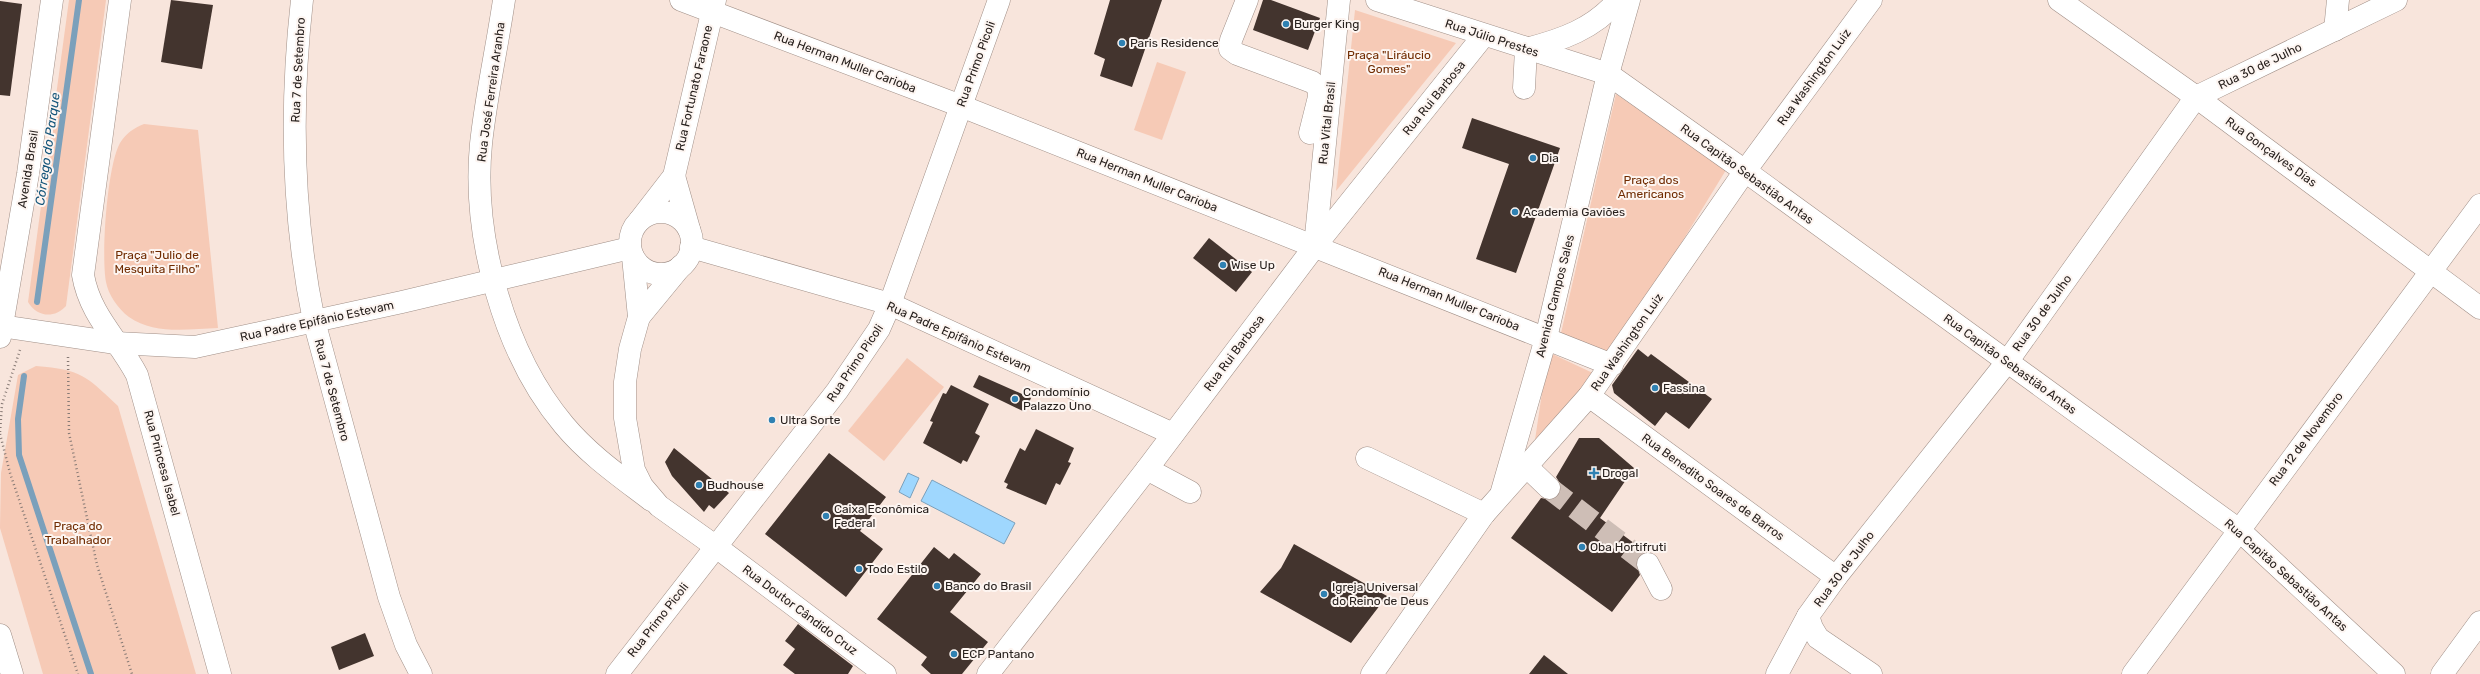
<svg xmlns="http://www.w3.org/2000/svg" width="2480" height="674" font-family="Rubik,sans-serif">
	<rect width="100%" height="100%" fill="#f8e5dc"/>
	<g fill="#f6cab6">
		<path d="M69,0H106L66,306C54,319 37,317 28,302Z"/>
		<polygon points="1355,10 1456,43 1336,191"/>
		<polygon points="1157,62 1186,72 1162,140 1134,130"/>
		<polygon points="1616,94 1726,170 1612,356 1561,333"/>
		<path d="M144,124L198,130L218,328C189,329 154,335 129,317C118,309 108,294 106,282C101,255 107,166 120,143C126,133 134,128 144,124Z"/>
		<polygon points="1548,352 1595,374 1535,440"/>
		<polygon points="907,358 944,387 884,461 848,431"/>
		<path d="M36,366C82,370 85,375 118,406L196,674H43L0,528L1,473L18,375Z"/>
	</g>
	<g fill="#9fd7fe" stroke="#7ba0bb">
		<polygon points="908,473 919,478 910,498 899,492"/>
		<polygon points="932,480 1015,523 1004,544 921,501"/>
	</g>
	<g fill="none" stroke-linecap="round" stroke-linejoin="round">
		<g stroke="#7ba0bb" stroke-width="6">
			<polyline points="37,302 79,0"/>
			<polyline points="24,376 18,419 19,455 91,674"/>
		</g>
	</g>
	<g fill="#43342e">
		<polygon points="171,0 213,5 202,69 161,62"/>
		<polygon points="1110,0 1162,0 1132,87 1100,76 1105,59 1094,54"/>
		<polygon points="1263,0 1271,0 1320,18 1308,50 1253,30"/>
		<polygon points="0,1 22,4 10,96 0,95"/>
		<polygon points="1472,118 1560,148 1516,273 1476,259 1509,164 1462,148"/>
		<polygon points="1209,238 1252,272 1236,292 1193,258"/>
		<polygon points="1638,349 1648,357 1651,354 1712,399 1689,429 1666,412 1655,426 1614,393 1612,385"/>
		<polygon points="979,375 1031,398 1025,412 973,387"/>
		<polygon points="951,385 989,404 975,433 980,436 967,462 963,460 961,464 923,443 933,422 930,421 943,393 946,394"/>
		<polygon points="1036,429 1074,448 1068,462 1071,463 1060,485 1056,483 1046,505 1006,488 1008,484 1004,482 1020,448 1025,451"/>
		<polygon points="1579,438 1599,438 1634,468 1600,518 1646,552 1638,557 1636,563 1640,575 1612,612 1511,538 1541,498 1552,500 1558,496 1561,485 1556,477"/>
		<polygon points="674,448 729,493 714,509 709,505 704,512 672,476 665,462"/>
		<polygon points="829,453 886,497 860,531 883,549 846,597 765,534"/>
		<polygon points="1294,544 1387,596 1351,643 1260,592 1281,568"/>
		<polygon points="934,547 949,559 954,553 981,574 950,612 988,642 962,674 931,674 921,665 927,657 877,619"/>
		<polygon points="798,624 853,666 848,674 795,674 783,665 795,649 785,641"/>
		<polygon points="365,633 374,656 339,670 331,647"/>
		<polygon points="1544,655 1568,674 1529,674"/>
	</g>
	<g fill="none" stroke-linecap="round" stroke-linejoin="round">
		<polyline stroke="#cebeb6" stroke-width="22" stroke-dasharray="22 11" stroke-linecap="butt" points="1549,488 1648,564"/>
		<defs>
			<g id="minor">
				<path d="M302,0C290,107 292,215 314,321L389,597L406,645L421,674"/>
				<path d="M504,0C497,48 486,96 481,144C472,236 504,354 564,425C589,455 621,477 651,500"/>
				<polyline points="681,0 961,106 1612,365"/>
				<polyline points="1247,0 1231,40 1230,49 1237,54 1312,82 1319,88 1319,97 1310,133"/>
				<polyline points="2335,30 2338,0"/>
				<polyline points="1524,88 1526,49"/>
				<polyline points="1745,171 2239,530 2394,674"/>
				<polyline points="1315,246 1484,35"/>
				<polyline points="691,247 890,304 1173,434"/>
				<polyline points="0,326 116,343 195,347 402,302 630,248"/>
				<polyline points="1367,458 1484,514"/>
				<polyline points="1527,467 1549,488"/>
				<polyline points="1147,469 1190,492"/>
				<polyline points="1648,564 1661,589"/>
				<polyline points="1836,577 2007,362 2196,97 2396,0"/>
				<polyline points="617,674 837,391 879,329 890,304 999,0"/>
				<polyline points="1777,674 1808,616"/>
				<polyline points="2133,674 2480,205"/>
				<polyline points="2442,674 2480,622"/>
			</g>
			<g id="major">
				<path d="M120,0L83,275C90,316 119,340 137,375L220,674"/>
				<polyline points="1377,0 1608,74 1745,171"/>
				<polyline points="2059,0 2196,97 2480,308"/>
				<path d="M1526,49C1561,40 1594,29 1618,0"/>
				<polyline points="674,176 689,229"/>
				<circle cx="661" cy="243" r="31"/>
				<polyline points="640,220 674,176 715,0"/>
				<polyline points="633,257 639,317 630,349 625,382 625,418 634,470 642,486 659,506 715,546 885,674"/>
				<polyline points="639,317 681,266"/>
				<polyline points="0,337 28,174 52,0"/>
				<polyline points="1589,396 1836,577 1808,616 1812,628 1818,638 1871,674"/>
				<polyline points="1502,491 1546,338 1608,74 1629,0"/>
				<polyline points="0,635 12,674"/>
				<polyline points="988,674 1147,469 1315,246 1339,0"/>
				<polyline points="1372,674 1484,514 1589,396 1745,171 1871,0"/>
			</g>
		</defs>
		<use href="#minor" stroke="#a08f87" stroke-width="23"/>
		<use href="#major" stroke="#a08f87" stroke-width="23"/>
		<g stroke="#877a75" stroke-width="2.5" stroke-dasharray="1 3" stroke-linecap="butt">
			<polyline points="68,357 69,433 97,565 132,674"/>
			<polyline points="0,432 2,404 20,350"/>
			<polyline points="0,434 10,473 78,674"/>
		</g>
		<use href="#minor" stroke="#fff" stroke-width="22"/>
		<use href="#major" stroke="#fff" stroke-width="22"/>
	</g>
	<g fill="#2f81b2" stroke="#fdf5f1" stroke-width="1.5">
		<circle cx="1286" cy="24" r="4"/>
		<circle cx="1122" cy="43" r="4"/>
		<circle cx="1533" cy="158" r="4"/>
		<circle cx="1515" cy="212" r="4"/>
		<circle cx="1223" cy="265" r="4"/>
		<circle cx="1655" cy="388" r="4"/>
		<circle cx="1015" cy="399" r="4"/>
		<circle cx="772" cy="420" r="4"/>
		<path d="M1592 467h4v4h4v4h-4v4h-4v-4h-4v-4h4z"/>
		<circle cx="699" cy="485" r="4"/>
		<circle cx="826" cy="516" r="4"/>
		<circle cx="1582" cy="547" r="4"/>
		<circle cx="859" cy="569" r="4"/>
		<circle cx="937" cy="586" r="4"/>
		<circle cx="1324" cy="594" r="4"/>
		<circle cx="954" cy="654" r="4"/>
	</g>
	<g text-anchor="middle" stroke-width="4" stroke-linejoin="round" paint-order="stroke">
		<g font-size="12" fill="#28211e" stroke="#fdf5f1" text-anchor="start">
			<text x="1294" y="28">Burger King</text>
			<text x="1130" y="47">Paris Residence</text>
			<text x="1541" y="162">Dia</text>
			<text x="1523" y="216">Academia Gaviões</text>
			<text x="1231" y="269">Wise Up</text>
			<text x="1663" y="392">Fassina</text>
			<text x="1023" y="396">Condomínio<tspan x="1023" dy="14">Palazzo Uno</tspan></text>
			<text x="780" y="424">Ultra Sorte</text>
			<text x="1602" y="477">Drogal</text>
			<text x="707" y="489">Budhouse</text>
			<text x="834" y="513">Caixa Econômica<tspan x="834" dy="14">Federal</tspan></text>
			<text x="1590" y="551">Oba Hortifruti</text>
			<text x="867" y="573">Todo Estilo</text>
			<text x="945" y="590">Banco do Brasil</text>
			<text x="1332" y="591">Igreja Universal<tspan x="1332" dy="14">do Reino de Deus</tspan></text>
			<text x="962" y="658">ECP Pantano</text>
		</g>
		<g font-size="12" fill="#28211e" stroke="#fdf5f1">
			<text transform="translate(1492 38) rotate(18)" y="4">Rua Júlio Prestes</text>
			<text transform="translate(845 62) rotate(21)" y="4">Rua Herman Muller Carioba</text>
			<text transform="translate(976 64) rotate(-70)" y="4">Rua Primo Picoli</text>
			<text transform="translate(2260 66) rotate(-26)" y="4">Rua 30 de Julho</text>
			<text transform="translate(298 70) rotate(-87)" y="4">Rua 7 de Setembro</text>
			<text transform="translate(1814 77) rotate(-54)" y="4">Rua Washington Luiz</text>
			<text transform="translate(694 88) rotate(-77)" y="4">Rua Fortunato Faraone</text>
			<text transform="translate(491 92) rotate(-82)" y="4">Rua José Ferreira Aranha</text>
			<text transform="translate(1434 98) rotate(-51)" y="4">Rua Rui Barbosa</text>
			<text transform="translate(1327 123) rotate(-84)" y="4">Rua Vital Brasil</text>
			<text transform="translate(2271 152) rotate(36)" y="4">Rua Gonçalves Dias</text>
			<text transform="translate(28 169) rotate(-81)" y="4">Avenida Brasil</text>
			<text transform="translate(1747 174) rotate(36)" y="4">Rua Capitão Sebastião Antas</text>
			<text transform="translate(1147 180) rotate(22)" y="4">Rua Herman Muller Carioba</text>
			<text transform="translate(1555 296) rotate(-76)" y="4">Avenida Campos Sales</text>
			<text transform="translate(1449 299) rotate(22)" y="4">Rua Herman Muller Carioba</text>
			<text transform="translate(2042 313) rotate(-54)" y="4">Rua 30 de Julho</text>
			<text transform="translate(317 321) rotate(-12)" y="4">Rua Padre Epifânio Estevam</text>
			<text transform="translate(959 337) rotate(24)" y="4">Rua Padre Epifânio Estevam</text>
			<text transform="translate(1627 342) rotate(-55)" y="4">Rua Washington Luiz</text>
			<text transform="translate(1234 353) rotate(-53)" y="4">Rua Rui Barbosa</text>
			<text transform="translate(855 363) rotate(-56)" y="4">Rua Primo Picoli</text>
			<text transform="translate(2010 364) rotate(36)" y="4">Rua Capitão Sebastião Antas</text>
			<text transform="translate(332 390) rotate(75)" y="4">Rua 7 de Setembro</text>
			<text transform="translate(2306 439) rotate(-53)" y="4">Rua 12 de Novembro</text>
			<text transform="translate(162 463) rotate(75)" y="4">Rua Princesa Isabel</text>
			<text transform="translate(1713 487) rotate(36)" y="4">Rua Benedito Soares de Barros</text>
			<text transform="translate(1844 569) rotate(-53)" y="4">Rua 30 de Julho</text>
			<text transform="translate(2286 575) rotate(42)" y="4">Rua Capitão Sebastião Antas</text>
			<text transform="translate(800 610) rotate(37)" y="4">Rua Doutor Cândido Cruz</text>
			<text transform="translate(658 620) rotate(-52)" y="4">Rua Primo Picoli</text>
		</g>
		<g font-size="12" fill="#702b00" stroke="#fdf5f1">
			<text x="1389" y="59">Praça "Liráucio<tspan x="1389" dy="14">Gomes"</tspan></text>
			<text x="1651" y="184">Praça dos<tspan x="1651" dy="14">Americanos</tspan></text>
			<text x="157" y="259">Praça "Julio de<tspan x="157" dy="14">Mesquita Filho"</tspan></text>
			<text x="78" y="530">Praça do<tspan x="78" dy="14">Trabalhador</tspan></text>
		</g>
		<g font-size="13" font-style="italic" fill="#14557a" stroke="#fdf5f1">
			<text transform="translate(47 149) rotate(-82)" y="5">Córrego do Parque</text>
		</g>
	</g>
</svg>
